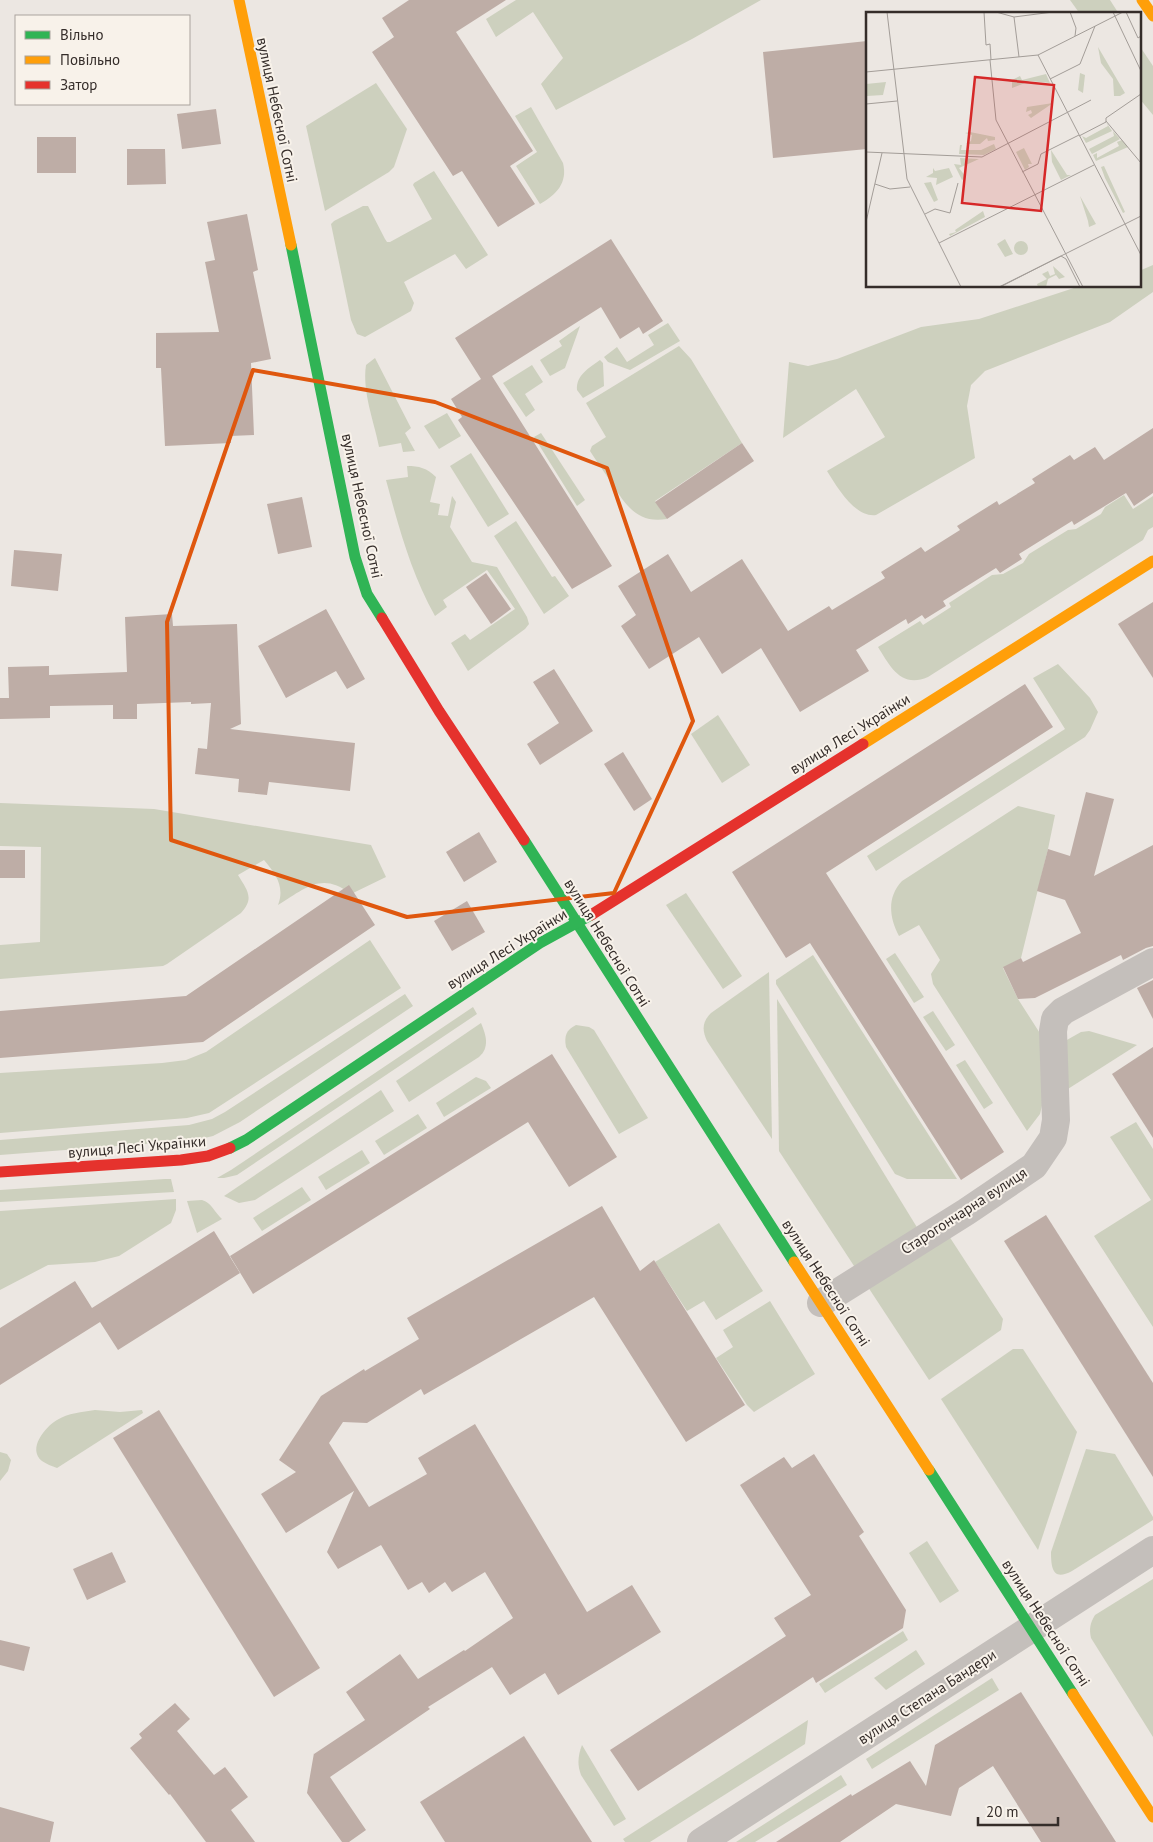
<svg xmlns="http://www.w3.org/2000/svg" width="1153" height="1842" font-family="'PT Sans',sans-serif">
	<rect width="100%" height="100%" fill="#ece7e2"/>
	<g fill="#cdd0be">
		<polygon points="516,0 761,0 692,39 556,110 541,84 563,58 533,12 496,37 486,19"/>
		<polygon points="1070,0 1110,0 1119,14 1080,14"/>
		<polygon points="1139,45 1153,66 1153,115 1139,98"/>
		<polygon points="376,83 407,129 394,167 389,172 325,211 306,126"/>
		<path d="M531,107L563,163C568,183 556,195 540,204L516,166L537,152L515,116Z"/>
		<polygon points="434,171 488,255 466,269 455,254 404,282 414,303 411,311 365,337 357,334 351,320 331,224 334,221 363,206 368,206 385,239 387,242 390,242 432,219 413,185 414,183"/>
		<path d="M1153,265V292L1110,322L985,371L971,385L967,406L975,458L876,515C855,518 837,487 827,471L885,437L856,389L783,438L789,362L808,366L837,359L921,327L979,319L1080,286H1139V271Z"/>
		<polygon points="668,323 680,341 630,370 608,362 604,357 617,347 627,362 654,345 648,335"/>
		<polygon points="580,326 565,368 550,376 540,360 562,346 559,341"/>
		<path d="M679,346L691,359L742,443L655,501L667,519C637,524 626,505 612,484C605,473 597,462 590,451L592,446L606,437L586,403Z"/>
		<path d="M375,358L411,428L405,433L415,451L403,452L401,443L379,447C374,421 362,392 366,365Z"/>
		<path d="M600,360L603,363L604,386L583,398L577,390C576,375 589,368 600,360Z"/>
		<polygon points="532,365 543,382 525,394 535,410 526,417 503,383"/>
		<polygon points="447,413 461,436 439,449 424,426"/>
		<polygon points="541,433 585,500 577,506 534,437"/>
		<polygon points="471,453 509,514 488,527 450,466"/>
		<path d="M407,466C419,466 427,468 436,477L430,502L440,504L438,515L448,516L452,496L456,502L450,527L472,562L497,567L527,617L529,624L525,629L468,671L451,643L465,634L470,640L515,609L487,570L443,600L447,607L435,616C411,573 399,528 386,480L408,477Z"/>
		<path d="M1124,495L1133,509L1153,496V527L1148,530L1143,540L928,677C901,689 890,666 878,647L920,621L923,625L951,607L949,603L992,575L1003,574L1023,563L1029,554L1068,530L1076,529L1101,514L1105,507Z"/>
		<polygon points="516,521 552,577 555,576 569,596 544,614 494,536"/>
		<polygon points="1058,664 1090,698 1098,712 1090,730 1085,737 876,871 867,856 1065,729 1033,678"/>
		<polygon points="718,715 750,765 722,783 691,734"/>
		<path d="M0,803L154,809L371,845L386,877L351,894C321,871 305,889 278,905C285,887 276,874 264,860L238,875C247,890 255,898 241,913L167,964L163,966L0,979V945L40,942L41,847L0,846Z"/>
		<path d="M1018,806L1055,815L1048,849L1021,958L1003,968L1018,999L1043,1038L1044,1097L1040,1114L1027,1131L933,984L931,974L940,960L919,925L899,936C889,917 887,897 902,881Z"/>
		<polygon points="686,893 742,976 723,989 666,905"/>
		<polygon points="370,940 401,988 209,1113 187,1118 0,1133 0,1073 162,1063 186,1060 206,1052"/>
		<polygon points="895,953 924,997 914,1003 886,959"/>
		<polygon points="813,955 957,1179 907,1179 895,1174 776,984 776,980"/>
		<path d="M769,972L772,1139L707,1041C702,1030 702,1022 711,1013Z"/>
		<polygon points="405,994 413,1006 240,1122 213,1136 196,1140 0,1155 0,1140 189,1125 212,1119 225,1112"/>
		<polygon points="777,999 918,1229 856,1269 779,1151"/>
		<polygon points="473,1007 477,1014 237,1175 224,1178 217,1178 231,1170"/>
		<polygon points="933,1011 955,1045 946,1051 923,1017"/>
		<path d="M481,1023C486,1035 490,1047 479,1057L409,1102L396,1081Z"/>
		<path d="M576,1025L589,1027L594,1030L648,1118L619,1134L566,1047C564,1036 566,1030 576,1025Z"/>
		<polygon points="1089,1031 1137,1045 1060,1094 1058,1045 1081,1032"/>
		<polygon points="965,1060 993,1103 984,1109 956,1065"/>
		<polygon points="476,1077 486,1081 491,1088 444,1117 436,1103"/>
		<polygon points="381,1090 394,1111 255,1200 239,1203 224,1196"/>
		<polygon points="418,1114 427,1128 384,1155 375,1141"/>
		<polygon points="1136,1122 1153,1149 1153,1327 1094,1236 1151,1200 1110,1137"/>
		<polygon points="362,1150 370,1163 326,1190 318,1177"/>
		<polygon points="165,1179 171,1179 174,1192 0,1202 0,1190"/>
		<polygon points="302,1187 311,1200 262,1231 253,1218"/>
		<polygon points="176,1199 176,1210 171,1223 119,1256 95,1262 48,1265 0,1290 0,1211"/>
		<path d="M202,1200C211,1202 215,1213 222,1219L197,1233L187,1201Z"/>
		<polygon points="719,1223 763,1291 716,1320 704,1301 687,1311 655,1262"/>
		<polygon points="947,1233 1003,1319 1001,1330 929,1380 866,1284"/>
		<polygon points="770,1301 815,1374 754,1412 747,1405 716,1358 733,1347 723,1330"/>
		<polygon points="1013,1349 1023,1349 1077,1432 1038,1550 941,1399"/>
		<path d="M95,1410L120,1412L142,1410L143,1413L57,1468C52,1466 46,1464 42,1461C27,1449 45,1427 57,1420C68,1413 82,1412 95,1410Z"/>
		<path d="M1086,1449L1115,1454L1153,1517V1520L1072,1571C1053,1581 1051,1569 1051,1552Z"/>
		<polygon points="0,1452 7,1454 11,1460 8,1471 0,1481"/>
		<polygon points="927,1541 959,1591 940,1603 909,1553"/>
		<path d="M1153,1579V1737L1091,1638C1089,1629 1090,1623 1095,1615Z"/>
		<polygon points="903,1631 908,1640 825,1693 819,1684"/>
		<polygon points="916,1650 925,1664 886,1690 874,1678"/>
		<polygon points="992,1678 999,1690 872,1769 866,1759"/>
		<polygon points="808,1720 805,1744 650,1842 625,1842 623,1839"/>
		<path d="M582,1745L626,1819L614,1826L581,1775C577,1765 578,1755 582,1745Z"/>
		<polygon points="841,1775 847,1785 755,1842 736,1842"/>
	</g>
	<g fill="#beada6">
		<polygon points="409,0 506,0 456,32 533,151 510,166 535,204 498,227 462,171 453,176 372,52 394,37 382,18"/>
		<polygon points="867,41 867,149 773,158 763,52"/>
		<polygon points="216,109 221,144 182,149 177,114"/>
		<rect x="37" y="137" width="39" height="36"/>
		<polygon points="127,149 165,149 166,184 127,185"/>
		<polygon points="247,214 258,270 253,272 271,359 251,363 254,435 230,436 231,443 165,446 161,368 156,368 156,333 219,332 205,262 215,260 207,222"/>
		<polygon points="611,239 663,321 643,334 639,327 620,339 601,307 492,376 612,566 572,589 458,420 462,417 451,399 481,379 455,338"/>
		<polygon points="1153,428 1153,493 1134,506 1126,493 1074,525 1072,521 1019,554 1022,559 1000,573 996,568 943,601 946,606 925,619 922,615 908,624 906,619 856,650 869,671 800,712 761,648 722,674 699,637 649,669 621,626 636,615 618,586 668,554 691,592 742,559 788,631 829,606 832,610 885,578 881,572 921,547 925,552 960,530 957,526 997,501 999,505 1035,483 1032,479 1070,455 1074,460 1095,447 1104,460"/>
		<polygon points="742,443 754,461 667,519 655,502"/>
		<polygon points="302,497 312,547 278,554 267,504"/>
		<polygon points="14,550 62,554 58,591 11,586"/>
		<polygon points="486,573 511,609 491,624 466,587"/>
		<polygon points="1153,602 1153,678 1118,624"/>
		<polygon points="326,609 365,679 347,689 336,671 286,698 258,646"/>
		<polygon points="172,614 173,626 237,624 241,724 230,729 355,743 350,791 269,782 267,795 238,792 239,779 195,774 198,748 207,749 211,703 191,704 191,702 137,704 137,719 113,719 113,705 50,706 50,718 0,719 0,698 9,698 8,667 49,666 49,675 127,672 125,617"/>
		<polygon points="554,669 593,731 540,765 527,744 559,723 533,682"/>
		<polygon points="1025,684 1053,727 826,873 1004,1152 961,1180 810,943 786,958 732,872"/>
		<polygon points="623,752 652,799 634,811 604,764"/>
		<polygon points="1086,792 1114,799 1094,876 1153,845 1153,946 1146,948 1123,960 1121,955 1035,998 1018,999 1003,967 1021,958 1023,962 1081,933 1065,900 1037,891 1048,849 1070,856"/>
		<polygon points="479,832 497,862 464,882 446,852"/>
		<rect x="0" y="850" width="25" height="28"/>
		<polygon points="349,885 375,925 203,1042 0,1058 0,1011 186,996"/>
		<polygon points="467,901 485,932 452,951 434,921"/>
		<polygon points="1153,980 1153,1019 1137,988"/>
		<polygon points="1153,1047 1153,1138 1112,1074"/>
		<polygon points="552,1054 617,1157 569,1187 528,1122 253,1294 230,1256"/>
		<polygon points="602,1206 640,1271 654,1260 745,1405 686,1442 594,1297 424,1395 421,1389 367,1423 343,1422 329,1443 369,1507 427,1474 418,1458 475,1424 587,1612 632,1585 661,1632 558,1695 545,1673 510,1695 492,1667 428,1707 430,1709 330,1777 366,1830 349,1842 342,1842 307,1793 314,1753 314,1754 365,1720 346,1692 400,1654 418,1679 464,1650 465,1651 513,1618 485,1572 452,1592 445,1582 429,1593 422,1582 408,1590 381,1545 338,1569 327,1552 354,1491 286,1533 261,1494 296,1472 279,1460 321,1396 364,1369 365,1371 419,1339 407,1318"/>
		<polygon points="1046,1215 1153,1383 1153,1477 1004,1241"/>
		<polygon points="214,1231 240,1273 118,1350 100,1322 0,1385 0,1328 75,1281 92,1308"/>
		<polygon points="159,1410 320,1668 274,1697 113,1438"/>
		<polygon points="814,1454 864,1532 859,1536 906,1610 903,1628 816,1683 813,1677 638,1791 610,1750 786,1636 774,1618 811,1595 740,1485 784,1457 792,1468"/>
		<polygon points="112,1552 126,1582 87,1600 73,1569"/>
		<polygon points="0,1640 30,1647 24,1671 0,1665"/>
		<polygon points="1021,1692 1116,1842 1041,1842 993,1766 959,1788 951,1816 896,1804 840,1842 776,1842 851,1794 852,1796 910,1761 926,1786 935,1745"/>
		<polygon points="175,1703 190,1719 177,1731 214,1775 225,1767 248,1797 231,1810 255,1842 206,1842 170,1794 169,1795 130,1748 142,1738 139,1734"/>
		<polygon points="524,1736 592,1842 445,1842 420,1802"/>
		<polygon points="0,1807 54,1822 50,1842 0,1842"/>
	</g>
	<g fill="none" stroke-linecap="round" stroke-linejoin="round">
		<g stroke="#c4bfbb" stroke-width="28">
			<polyline points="821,1303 966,1212 1034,1166 1053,1138 1056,1120 1053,1031 1055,1019 1063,1011 1153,962"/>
			<polyline points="701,1842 1153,1550"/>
		</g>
		<g stroke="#30b455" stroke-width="11">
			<polyline points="291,245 355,557 367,594 382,618"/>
			<polyline points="524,840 794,1262"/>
			<polyline points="230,1148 246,1140 540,943 591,915"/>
			<polyline points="929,1470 1073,1694"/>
		</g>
		<g stroke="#ff9f0a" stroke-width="11">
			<polyline points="239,0 291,245"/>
			<polyline points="1142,0 1153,16"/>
			<polyline points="863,744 1153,561"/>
			<polyline points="794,1262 929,1470"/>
			<polyline points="1073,1694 1153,1817"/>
		</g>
		<g stroke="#e5322d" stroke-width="11">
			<polyline points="382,618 439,711 524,840"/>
			<polyline points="591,915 863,744"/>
			<polyline points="0,1172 181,1160 208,1156 230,1148"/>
		</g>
	</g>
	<path fill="none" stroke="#df570e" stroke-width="4" stroke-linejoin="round" d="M253,370L435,402L607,468L693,721L614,893L407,917L171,840L167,622Z"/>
	<g text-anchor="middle" stroke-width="4" stroke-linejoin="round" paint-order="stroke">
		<g font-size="15" fill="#352d2a" stroke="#f8f2ea">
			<text transform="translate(277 110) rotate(78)" y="5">вулиця Небесної Сотні</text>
			<text transform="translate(362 506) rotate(78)" y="5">вулиця Небесної Сотні</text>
			<text transform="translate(850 734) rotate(-32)" y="5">вулиця Лесі Українки</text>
			<text transform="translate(607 943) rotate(58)" y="5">вулиця Небесної Сотні</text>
			<text transform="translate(507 949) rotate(-32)" y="5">вулиця Лесі Українки</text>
			<text transform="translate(137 1147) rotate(-5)" y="5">вулиця Лесі Українки</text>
			<text transform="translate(964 1211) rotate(-33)" y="5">Старогончарна вулиця</text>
			<text transform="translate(826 1283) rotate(57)" y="5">вулиця Небесної Сотні</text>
			<text transform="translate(1046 1623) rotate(57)" y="5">вулиця Небесної Сотні</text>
			<text transform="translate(927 1697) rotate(-33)" y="5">вулиця Степана Бандери</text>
		</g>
	</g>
	<g transform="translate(866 12)">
		<rect width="275" height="275" fill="#ece7e2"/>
		<path d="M232,35L259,81L254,84H248L247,67L235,51ZM214,61L219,63L217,81L212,78ZM180,62L184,71L164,69L146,76V70H142L154,64L156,68ZM20,70L17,83L1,84L0,72ZM187,91L165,106L162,103L166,101L165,98L160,100L161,95ZM240,110L246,119L220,131L216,124L220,126L242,114ZM247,119L254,127L226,142L223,137L248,124ZM104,120L129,125V128L122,129L121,126L114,132H100L105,129L106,123L99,121ZM256,128L262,135L230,149L227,143L231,141V146L253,134L251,130ZM128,132L130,137L118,143L93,142L94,133H96L95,138H115ZM158,136L166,152H162L163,155L159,158L150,140ZM185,138L201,163H205L195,168L186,150ZM94,146L113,147L93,156L100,165L96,168L88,152L95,153ZM238,154L259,200L257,201L239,166L235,155ZM67,156L69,159L83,156L87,165L70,173L71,166L60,165L67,161ZM65,170L72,188L68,190L58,171ZM214,184L230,212L223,215L222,209ZM117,199L119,205L84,224L83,222L90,220L89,218ZM139,227L147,242L139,245L131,232ZM148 236a7 7 0 1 1 14 0a7 7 0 1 1-14 0ZM187,254L199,265L193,267L190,263L182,267L180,275H172L171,272L181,267L176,262L182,259L184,264L189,262Z" fill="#cdd0be"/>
		<path fill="none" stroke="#a39d98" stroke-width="1" d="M21,0L41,167L95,275M118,0L120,33L124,32L125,48M130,0L148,5L187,0M204,0L210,16L209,24M247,0L275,59M260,0L272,26L275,24M148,5L153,45M172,43L275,243M124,48L130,108L217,275M0,60L172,43L257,0M184,67L214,52L229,14M0,92L31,89M240,109L275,151M213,124L240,110V106L275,82M0,140L116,145L225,88M156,160L172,152L175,142L213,123M9,172L24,177L44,175M59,202L69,197L84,201L92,171M0,210L16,141M73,231L228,153M133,275L275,204M134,275L195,244L200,247L214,275"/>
		<path fill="#d62828" fill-opacity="0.15" stroke="#d62828" stroke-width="2.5" d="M109,65L188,73L175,199L96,191Z"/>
		<rect width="275" height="275" fill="none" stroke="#352d2a" stroke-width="2.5"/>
	</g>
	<rect x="15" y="15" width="175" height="90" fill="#f8f2ea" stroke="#aaa39d"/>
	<rect x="25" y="31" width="25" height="8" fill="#30b455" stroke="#aaa39d"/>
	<text x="60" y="40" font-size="15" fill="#352d2a">Вільно</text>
	<rect x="25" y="56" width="25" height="8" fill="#ff9f0a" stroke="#aaa39d"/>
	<text x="60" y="65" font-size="15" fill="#352d2a">Повільно</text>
	<rect x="25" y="81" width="25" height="8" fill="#e5322d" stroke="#aaa39d"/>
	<text x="60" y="90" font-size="15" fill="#352d2a">Затор</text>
	<path d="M978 1817v8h80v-8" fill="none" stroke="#352d2a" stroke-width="2.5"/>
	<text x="986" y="1817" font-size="15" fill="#352d2a" stroke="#f8f2ea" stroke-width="4" paint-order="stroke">20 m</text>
</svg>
